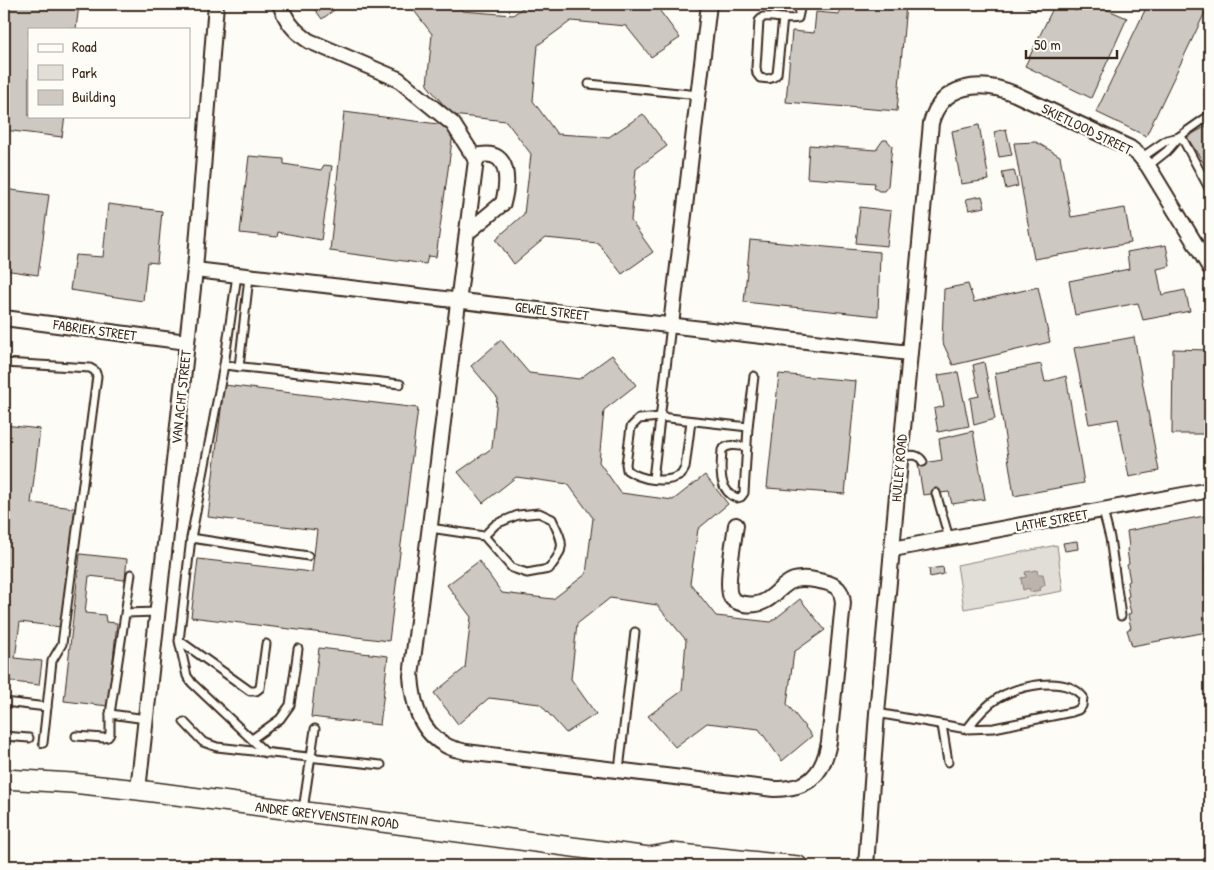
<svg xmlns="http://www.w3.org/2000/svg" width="1214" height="870" font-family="'Patrick Hand',sans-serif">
	<rect width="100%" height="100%" fill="#fdfcf7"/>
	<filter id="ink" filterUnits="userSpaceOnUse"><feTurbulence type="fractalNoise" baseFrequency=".02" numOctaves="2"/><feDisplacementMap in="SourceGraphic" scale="10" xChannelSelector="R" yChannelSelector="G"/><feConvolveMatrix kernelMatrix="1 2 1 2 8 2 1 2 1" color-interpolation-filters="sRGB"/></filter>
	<g filter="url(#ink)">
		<polygon fill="#e1ded7" stroke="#8e847a" points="1057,545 1063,591 964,609 957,565"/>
		<polygon fill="#bbb4ad" stroke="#887d74" points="1037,570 1038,574 1043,574 1045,585 1040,588 1041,590 1030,592 1029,588 1023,590 1021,578 1026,577 1025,572"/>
		<g fill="#cdc8c2" stroke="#3b2a1e">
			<polygon points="4,4 79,5 76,29 29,29 29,116 65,116 62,137 4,130"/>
			<polygon points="311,4 342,4 322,19"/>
			<polygon points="409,4 457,4 462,11 513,15 528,4 658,4 657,7 680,38 651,57 626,26 571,21 538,45 533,101 557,134 609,137 643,114 667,146 636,169 631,221 653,252 622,274 598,243 545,238 514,264 496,239 524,214 531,154 506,121 452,115 427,85 432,34"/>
			<polygon points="840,4 906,4 897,111 786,102 792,31 814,33 816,12 839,14"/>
			<polygon points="1020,4 1040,4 1036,11"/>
			<polygon points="1055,4 1060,4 1076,11 1081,4 1094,4 1127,18 1091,98 1025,66"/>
			<polygon points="1148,4 1203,4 1208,6 1146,136 1096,112"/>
			<polygon points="344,112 454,126 436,257 428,256 426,264 330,251"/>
			<polygon points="1210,124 1210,173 1187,137"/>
			<polygon points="979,125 989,180 961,184 952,131"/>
			<polygon points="1006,129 1012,155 999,157 994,132"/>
			<polygon points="883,140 887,140 892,146 888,186 884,191 879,191 874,188 875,183 807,178 809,145 876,150"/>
			<polygon points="1036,142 1060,156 1071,217 1125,208 1131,243 1034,259 1014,143"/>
			<polygon points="249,156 284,159 284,164 321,170 324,165 332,166 321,240 278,232 277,237 240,233"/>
			<polygon points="1014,170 1018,186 1006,189 1002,172"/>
			<polygon points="4,189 49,195 38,275 4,270"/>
			<polygon points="982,196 985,207 969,210 966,199"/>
			<polygon points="108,204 162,211 157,263 147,262 143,301 70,290 75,255 103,257"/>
			<polygon points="860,207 891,211 887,246 856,243"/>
			<polygon points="750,240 880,252 878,316 744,302"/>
			<polygon points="1166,245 1170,266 1157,269 1162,295 1185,290 1190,311 1143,320 1138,303 1075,315 1069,281 1129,269 1127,252"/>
			<polygon points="968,284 974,302 1038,287 1050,342 953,365 942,341 944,289"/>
			<polygon points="1134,337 1159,471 1129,477 1118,419 1089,424 1074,348"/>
			<polygon points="501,340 529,373 579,379 612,355 636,385 604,410 599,462 621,493 673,500 705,475 728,504 698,529 690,583 716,616 771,622 800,599 825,630 794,652 787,704 812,736 782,761 759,729 707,723 675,747 648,716 682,691 686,640 657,605 610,598 577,624 571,679 596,714 566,733 540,704 489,698 458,724 434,693 465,668 471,617 447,585 479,561 502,593 553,599 586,574 593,518 568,484 516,477 483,503 458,472 492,448 497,397 471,366"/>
			<polygon points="1173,349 1208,350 1207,434 1172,434"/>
			<polygon points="984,362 995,419 974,425 970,398 979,396 973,365"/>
			<polygon points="1041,364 1045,382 1066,376 1084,483 1014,496 995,373"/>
			<polygon points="958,372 969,426 938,432 934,409 944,406 938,375"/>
			<polygon points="779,374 856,381 845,494 767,488"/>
			<polygon points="224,385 418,408 389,641 191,617 198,559 312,572 317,530 208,517"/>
			<polygon points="4,425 40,429 31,503 75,508 61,627 20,622 15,658 42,661 39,685 4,681"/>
			<polygon points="973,431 985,499 952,504 949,492 923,495 918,464 942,460 939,439"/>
			<polygon points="1204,516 1209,534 1205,535 1208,551 1206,552 1208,568 1205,568 1208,600 1205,601 1208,615 1206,617 1207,632 1132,646 1127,630 1131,628 1128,615 1131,613 1127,597 1129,596 1127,582 1130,581 1127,565 1129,564 1127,549 1129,547 1127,531"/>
			<polygon points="1077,541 1078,549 1065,551 1063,543"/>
			<polygon points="80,554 127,559 125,580 89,576 85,613 105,615 106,622 117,623 108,706 64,701"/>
			<polygon points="943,567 944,574 930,577 929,569"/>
			<polygon points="319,648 388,656 380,725 311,717"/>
		</g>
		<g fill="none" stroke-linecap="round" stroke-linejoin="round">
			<defs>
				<g id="service">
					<path d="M783,18L777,74C772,80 767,79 760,78L757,74L756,67L759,21L763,17C774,15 786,21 798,18L801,4"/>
					<polyline points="589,84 699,95"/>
					<polyline points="1181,136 1210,190"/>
					<polyline points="1141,158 1167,140 1179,137"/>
					<polyline points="1148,166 1167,151 1180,136 1210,115"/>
					<polyline points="237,275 224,365 191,538 179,641 187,676 192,683 266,753"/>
					<polyline points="4,363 90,368 95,371 97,376 62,644 52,661 43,743"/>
					<polyline points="224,365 400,384"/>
					<polyline points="239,367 249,277"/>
					<path d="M691,421L685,468L681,475C666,484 641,480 627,470L626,464L631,427L639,419L660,417L748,427"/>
					<path d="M747,447C738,446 729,443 722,450C721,468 717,490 737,498L741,497L744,493L748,427L754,376"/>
					<path d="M900,456C910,455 918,453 923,462"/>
					<polyline points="653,479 671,325"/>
					<polyline points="936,493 949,538"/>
					<polyline points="1103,511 1110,538 1121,616"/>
					<path d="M430,528L484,536L512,568L527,573L549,569C566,547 564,544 552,519L539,513L518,515L496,524L484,536"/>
					<polyline points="191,538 308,556"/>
					<polyline points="126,613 157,612"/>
					<polyline points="180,641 250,691 256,691 260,688 266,644"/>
					<polyline points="4,702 47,707"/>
					<path d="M877,713L967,729C976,717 985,706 998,698C1019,686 1065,674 1083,697L1082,706L1078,710L1072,712L994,728L967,729"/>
					<polyline points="110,714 146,719"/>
					<polyline points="184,722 203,742 217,747 381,765"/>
					<polyline points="942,725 948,762"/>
					<polyline points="4,736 29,738"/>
					<polyline points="76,736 104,738 108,737 110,734 110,714 131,574"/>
					<polyline points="252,739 280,719 290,705 298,649"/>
					<polyline points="619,770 635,632"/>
					<polyline points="303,810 315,729"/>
				</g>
				<g id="minor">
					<path d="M280,4C286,21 294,31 309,41L398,79L453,124L476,160"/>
					<path d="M468,232L503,203C508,184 511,150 481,155L476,160L411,676C413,703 419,732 447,746C452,749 460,750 466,752L774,789C809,789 823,775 829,742L843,603C842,590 837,585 824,582C815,580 804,577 794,580C782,584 775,597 763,602C757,605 751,605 744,604C740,603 734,602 731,597C725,588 734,539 736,525"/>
					<polyline points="195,270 909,353"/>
					<polyline points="4,318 187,342"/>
					<polyline points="671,325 709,4"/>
					<polyline points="893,549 1210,490"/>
					<polyline points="138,790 195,270 216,4"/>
					<path d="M866,866L877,713L931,123C942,83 981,80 1015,94L1130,148L1139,155L1148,166L1210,268"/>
				</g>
				<polyline id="secondary" points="4,779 72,783 138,790 649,857 671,853 681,854 798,866"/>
			</defs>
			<use href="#service" stroke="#3b2a1e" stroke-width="11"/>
			<use href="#minor" stroke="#3b2a1e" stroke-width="18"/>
			<use href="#secondary" stroke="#3b2a1e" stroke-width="22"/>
			<use href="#service" stroke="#fdfcf7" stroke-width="7"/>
			<use href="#minor" stroke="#fdfcf7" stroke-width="14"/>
			<use href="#secondary" stroke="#fdfcf7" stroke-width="19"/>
		</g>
	</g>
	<g text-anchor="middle" stroke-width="4.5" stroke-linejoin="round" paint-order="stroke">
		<g font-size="14" fill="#3b2a1e" stroke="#fdfcf7">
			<text transform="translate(1087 129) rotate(26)" y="5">SKIETLOOD STREET</text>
			<text transform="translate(552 311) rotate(7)" y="5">GEWEL STREET</text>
			<text transform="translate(95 330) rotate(8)" y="5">FABRIEK STREET</text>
			<text transform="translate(181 397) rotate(-84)" y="5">VAN ACHT STREET</text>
			<text transform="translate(899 468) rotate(-85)" y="5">HULLEY ROAD</text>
			<text transform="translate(1052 520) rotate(-10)" y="5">LATHE STREET</text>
			<text transform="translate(327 815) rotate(7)" y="5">ANDRE GREYVENSTEIN ROAD</text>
		</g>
	</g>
	<rect width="1214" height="870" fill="none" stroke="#fdfcf7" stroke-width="20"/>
	<rect x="10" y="10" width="1194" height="850" fill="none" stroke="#3b2a1e" stroke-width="2" filter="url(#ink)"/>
	<rect x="28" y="28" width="162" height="90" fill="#fdfcf7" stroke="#afa8a0"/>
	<rect x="38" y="44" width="25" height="8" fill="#fdfcf7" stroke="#afa8a0"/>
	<text x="72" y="52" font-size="15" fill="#3b2a1e">Road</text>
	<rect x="38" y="65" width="25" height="15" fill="#e1ded7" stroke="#afa8a0"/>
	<text x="72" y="78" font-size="15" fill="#3b2a1e">Park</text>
	<rect x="38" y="90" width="25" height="15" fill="#cdc8c2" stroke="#afa8a0"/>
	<text x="72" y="102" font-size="15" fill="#3b2a1e">Building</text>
	<path d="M1026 50v8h91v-8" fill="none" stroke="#3b2a1e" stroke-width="2.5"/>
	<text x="1034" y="50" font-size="15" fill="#3b2a1e" stroke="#fdfcf7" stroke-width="4" paint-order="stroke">50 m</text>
</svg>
